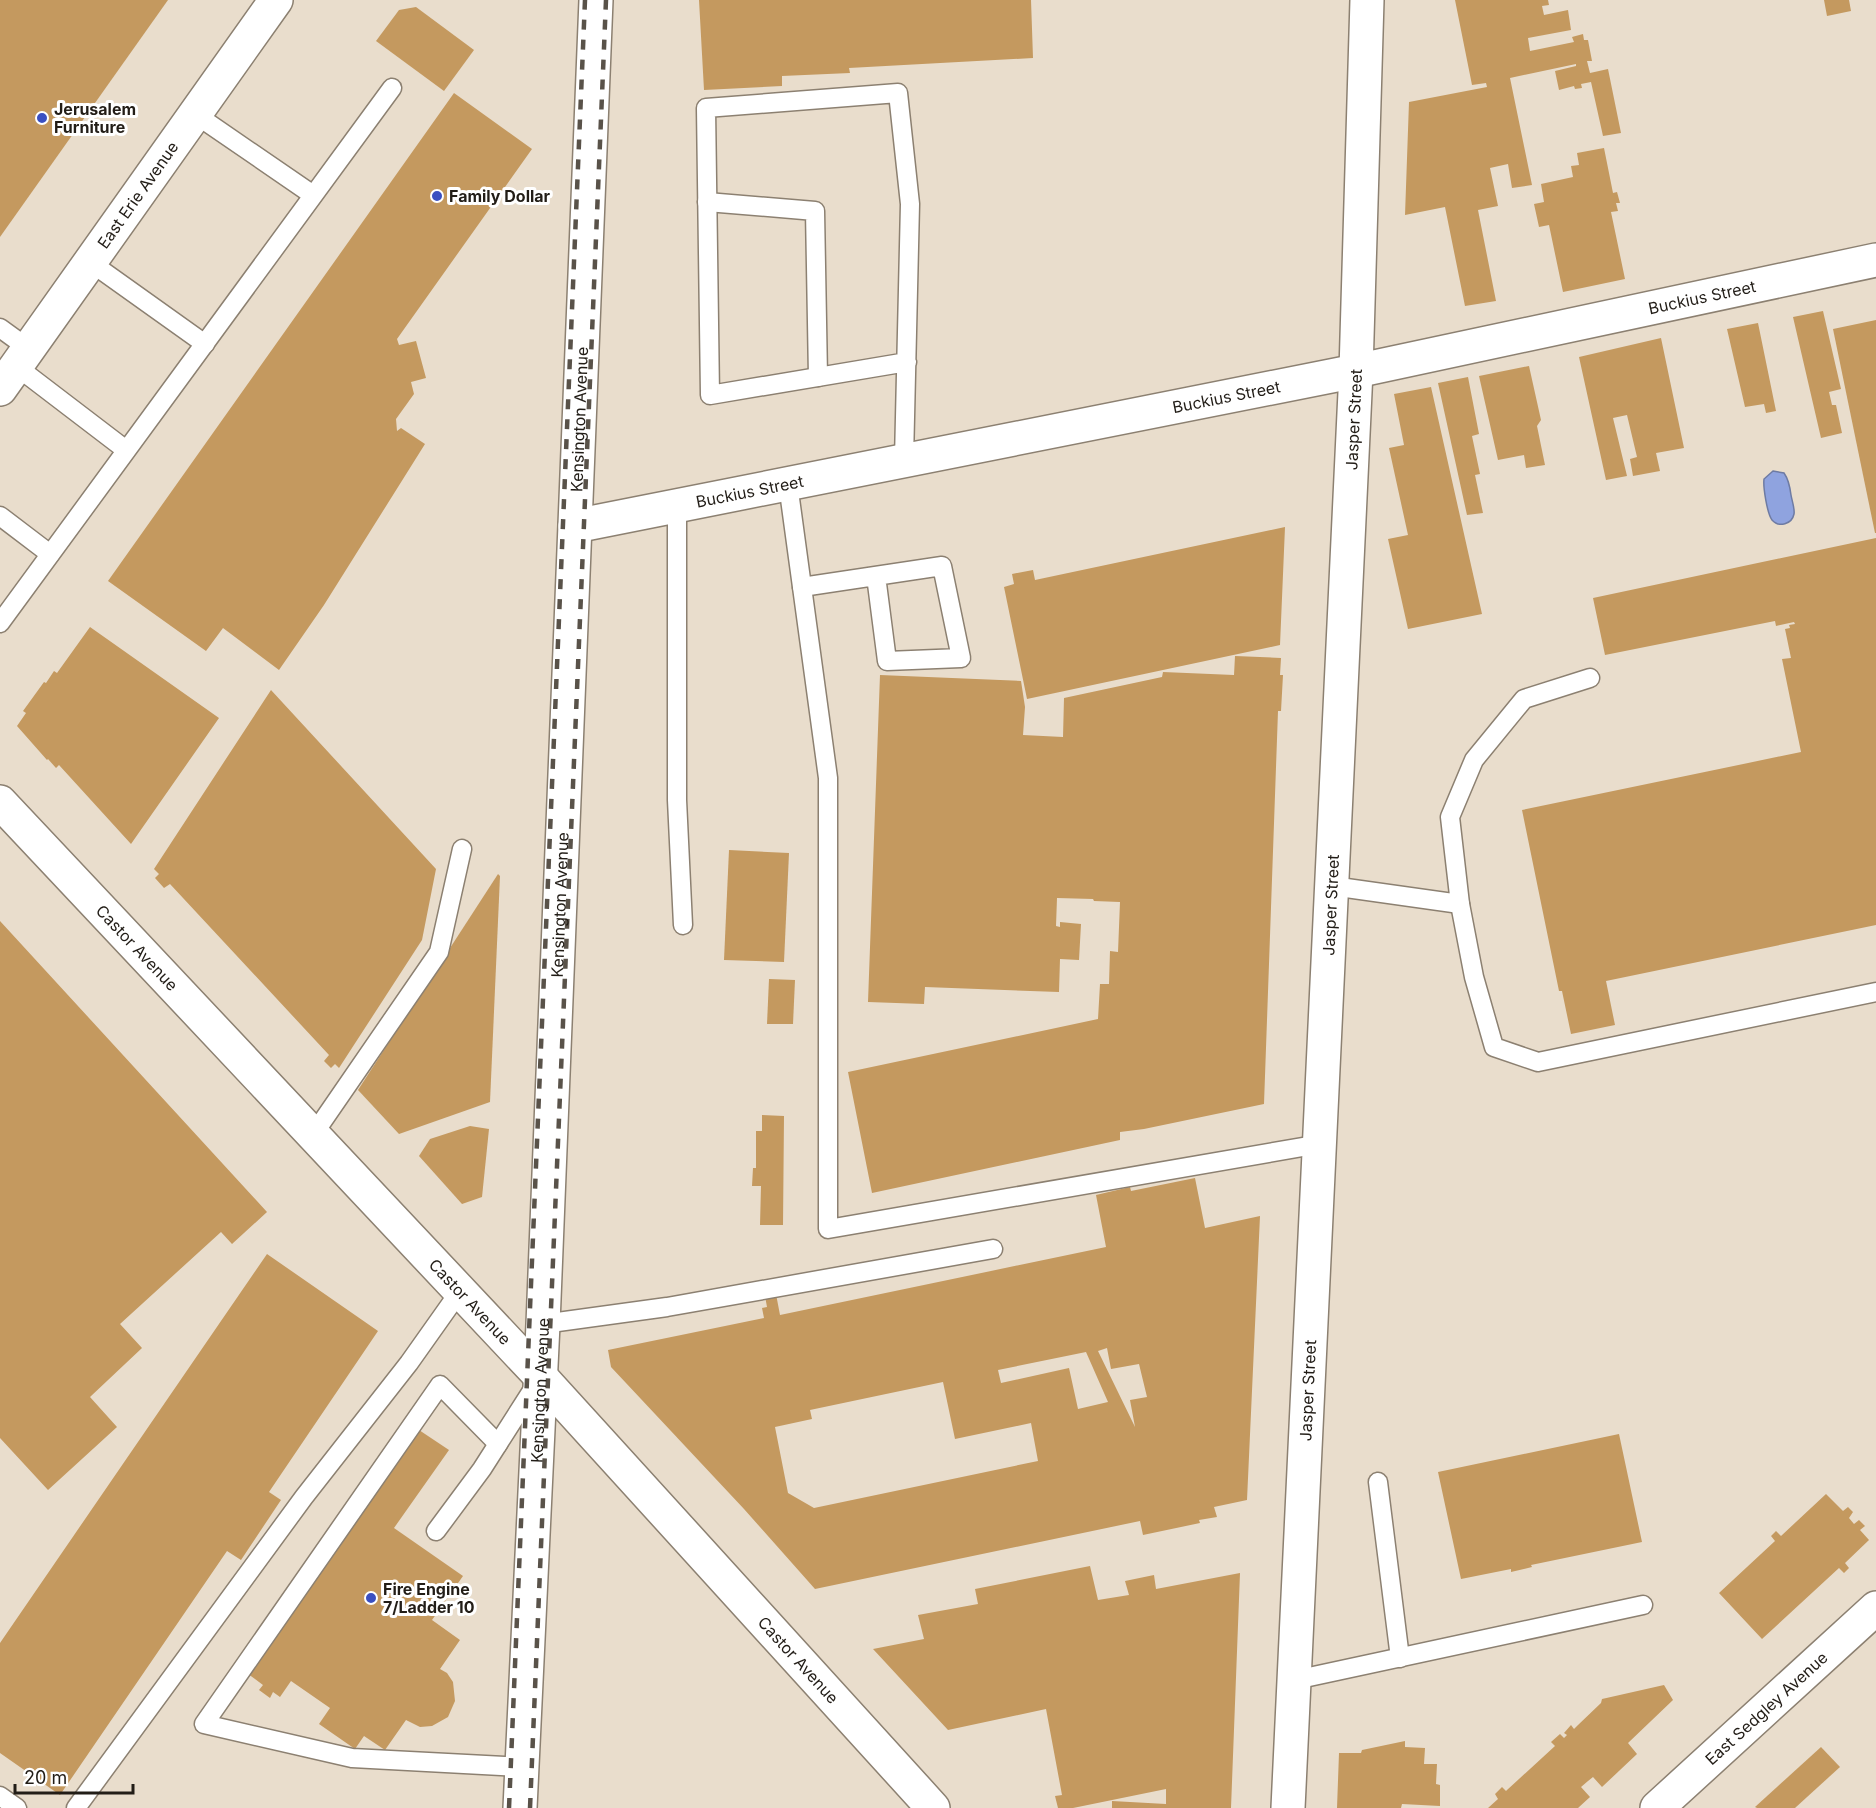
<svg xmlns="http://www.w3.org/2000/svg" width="1876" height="1808" font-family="Inter,sans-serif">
	<rect width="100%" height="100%" fill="#e9ddcc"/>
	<path fill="#8fa3df" stroke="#6e7ba3" stroke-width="1.5" d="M1773,471L1784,473C1789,480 1790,487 1791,495C1792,501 1795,509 1794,514C1792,524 1779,528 1772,520C1767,513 1763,487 1764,479Z"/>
	<g fill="#c4995f" fill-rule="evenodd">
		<polygon points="0,0 168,0 0,237"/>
		<polygon points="699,0 1031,0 1033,58 849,68 850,73 782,76 782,86 704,90"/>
		<polygon points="1455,0 1548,0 1549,5 1542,6 1544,15 1568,10 1571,30 1528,38 1530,51 1574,42 1572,37 1583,34 1584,40 1588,40 1592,61 1587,61 1590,73 1608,69 1621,133 1603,136 1591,82 1581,84 1582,88 1575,89 1574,86 1559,90 1555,71 1576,66 1576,64 1510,78 1532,185 1512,188 1508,164 1490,168 1498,206 1478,210 1496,301 1465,306 1445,207 1405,215 1409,102 1487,87 1486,83 1472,85"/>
		<polygon points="1824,0 1849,0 1851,11 1827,16"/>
		<polygon points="416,7 474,50 444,91 376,41 399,10"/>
		<polygon points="454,93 532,149 397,339 399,345 416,341 426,378 411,382 414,394 396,419 397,431 401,428 425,444 324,605 279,670 223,628 206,651 108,581"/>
		<polygon points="1604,148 1613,193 1617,192 1620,203 1616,203 1618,211 1611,212 1625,279 1563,292 1549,225 1539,227 1534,204 1544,202 1541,184 1573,177 1571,166 1579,165 1577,153"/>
		<polygon points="1823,311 1841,389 1829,392 1832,405 1836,405 1842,433 1821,438 1793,317"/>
		<polygon points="1876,320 1876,533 1875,533 1833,329"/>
		<polygon points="1758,323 1776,411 1766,413 1764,404 1745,407 1727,329"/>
		<polygon points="1661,338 1684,448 1656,453 1660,471 1633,476 1630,459 1637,457 1627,415 1613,418 1627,476 1606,480 1579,357"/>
		<polygon points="1529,366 1541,420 1537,426 1545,465 1526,468 1524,455 1498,460 1479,376"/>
		<polygon points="1468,377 1479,434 1472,436 1480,474 1475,475 1483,513 1467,515 1438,383"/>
		<polygon points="1431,387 1482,614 1408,629 1388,539 1408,535 1389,448 1404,445 1394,394"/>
		<polygon points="1285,527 1280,645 1027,699 1004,587 1014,584 1012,574 1033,570 1035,580"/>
		<polygon points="1876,538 1876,925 1606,981 1615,1025 1571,1034 1562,991 1559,991 1522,810 1801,752 1782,659 1791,658 1785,629 1790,628 1789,625 1795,624 1794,622 1776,626 1775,621 1605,655 1593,598"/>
		<polygon points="90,627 219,718 131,844 59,765 56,768 48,759 47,760 17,726 26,713 23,711 44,682 46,683 54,671 57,673"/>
		<polygon points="1235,656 1281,658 1280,675 1283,675 1281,711 1278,711 1264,1104 1144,1129 1120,1132 1120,1140 872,1193 848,1072 1098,1019 1100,984 1109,984 1110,951 1118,952 1120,902 1094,901 1093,899 1057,898 1056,926 1060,927 1060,922 1081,924 1079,960 1060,959 1059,992 925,987 924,1004 868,1002 880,675 1021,681 1025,707 1023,735 1063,737 1064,698 1162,677 1163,672 1234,675"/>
		<polygon points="271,690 436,869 422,940 339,1068 335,1064 331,1068 324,1061 329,1055 170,884 164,888 155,878 159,874 154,869"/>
		<polygon points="729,850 789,853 784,962 724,960"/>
		<polygon points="498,874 500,876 490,1102 399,1134 358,1090"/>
		<polygon points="0,921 267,1212 232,1244 221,1232 120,1324 142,1348 90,1397 117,1427 48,1490 0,1438"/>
		<polygon points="769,979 795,980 793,1024 767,1024"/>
		<polygon points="762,1115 784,1116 783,1225 760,1225 761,1186 752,1186 753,1168 756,1168 756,1131 762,1131"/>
		<polygon points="470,1126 489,1129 482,1197 462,1204 419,1156 430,1139"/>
		<path d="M1195,1178L1205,1228L1260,1216L1247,1500L1214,1507L1217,1517L1199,1520L1200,1523L1143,1535L1140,1521L815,1589L744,1509L611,1367L608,1350L764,1318L762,1308L767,1307L765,1296L776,1294L780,1315L1106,1247L1096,1195L1130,1187L1131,1191ZM1107,1348L1111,1369L1139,1364L1147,1397L1130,1400L1135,1427L1098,1351ZM1086,1352L1108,1402L1078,1409L1069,1368L1001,1383L998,1370ZM943,1382L955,1439L1031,1423L1038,1461L814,1508L788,1493L775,1427L812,1419L810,1410Z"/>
		<polygon points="267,1254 378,1331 269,1492 281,1500 241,1560 227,1551 60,1795 0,1753 0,1643"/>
		<polygon points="413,1426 449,1450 394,1528 463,1576 432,1620 460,1640 440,1669 447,1673 453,1682 455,1701 448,1717 432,1726 420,1727 406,1720 385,1750 364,1736 355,1749 319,1724 330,1708 291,1681 280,1697 273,1692 270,1698 259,1690 263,1685 244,1671"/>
		<polygon points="1619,1434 1642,1542 1531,1565 1532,1567 1511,1572 1511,1569 1461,1579 1438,1472"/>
		<polygon points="1826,1494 1843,1511 1848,1507 1853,1512 1849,1518 1854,1524 1859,1520 1865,1526 1860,1530 1869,1540 1845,1563 1849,1568 1844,1573 1839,1568 1762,1639 1719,1593 1775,1541 1771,1536 1776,1531 1781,1536"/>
		<polygon points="1090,1566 1098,1600 1129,1595 1125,1581 1154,1575 1156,1589 1240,1573 1231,1808 1112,1808 1112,1801 1166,1804 1166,1789 1073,1808 1058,1808 1055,1796 1062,1795 1046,1709 948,1730 873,1649 924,1639 918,1615 978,1604 975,1589"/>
		<polygon points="1664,1685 1673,1700 1628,1743 1637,1754 1602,1787 1593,1777 1588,1781 1581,1787 1590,1797 1578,1808 1488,1808 1498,1799 1495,1794 1502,1787 1506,1791 1507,1790 1555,1746 1551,1742 1560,1734 1564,1738 1567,1735 1564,1733 1571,1725 1574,1729 1578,1725 1601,1703 1602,1699"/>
		<polygon points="1405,1741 1405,1747 1425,1748 1424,1764 1437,1764 1436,1784 1440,1785 1440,1806 1402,1804 1401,1808 1337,1808 1339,1753 1361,1753 1362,1750"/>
		<polygon points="1821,1747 1840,1767 1795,1808 1757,1808 1755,1807"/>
	</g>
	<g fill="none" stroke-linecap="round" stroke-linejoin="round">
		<defs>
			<g id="lane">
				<polyline points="195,114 313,195"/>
				<polyline points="707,202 815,211 818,377"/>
				<polyline points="90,262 205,344"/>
				<polyline points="0,328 29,349"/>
				<polyline points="16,366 126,450"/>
				<polyline points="904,460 910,204 898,93 706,108 710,395 907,362"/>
				<polyline points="788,484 828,778 828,1229 1320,1144"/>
				<polyline points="677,506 677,800 683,925"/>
				<polyline points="0,516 50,554"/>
				<polyline points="802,587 942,566 961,658 887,661 876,576"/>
				<polyline points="0,623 392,88"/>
				<polyline points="1332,886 1460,904 1450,817 1474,760 1524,699 1590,678"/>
				<polyline points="1460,904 1474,977 1494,1047 1538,1062 1876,992"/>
				<polyline points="313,1135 439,952 462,849"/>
				<polyline points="543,1324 667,1307 993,1249"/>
				<polyline points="498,1444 440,1385 204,1724 352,1758 522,1767"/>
				<polyline points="1378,1482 1400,1658"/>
				<polyline points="436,1531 482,1469 535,1386"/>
				<polyline points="1295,1680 1643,1605"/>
				<polyline points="0,1796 17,1808"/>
				<polyline points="76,1808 304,1497 409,1363 460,1291"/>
			</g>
			<g id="street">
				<path id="s1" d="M575,526L1356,371L1876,260"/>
				<path id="s2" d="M1288,1808L1356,371L1367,0"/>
				<path id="s3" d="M1657,1808L1876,1608"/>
			</g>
			<g id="secondary">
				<path id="s4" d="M0,389L276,0"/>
				<path id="s5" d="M520,1808L543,1324L596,0"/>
			</g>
			<g id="primary">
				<path id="s6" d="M0,802L541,1377L933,1808"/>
			</g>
		</defs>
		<use href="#lane" stroke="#8c8071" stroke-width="21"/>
		<use href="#street" stroke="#8c8071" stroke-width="36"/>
		<use href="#secondary" stroke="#8c8071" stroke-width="36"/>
		<use href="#primary" stroke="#8c8071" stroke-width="36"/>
		<use href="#lane" stroke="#fff" stroke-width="18"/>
		<use href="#street" stroke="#fff" stroke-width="33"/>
		<use href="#secondary" stroke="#fff" stroke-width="33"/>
		<use href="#primary" stroke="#fff" stroke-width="33"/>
		<g stroke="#595249" stroke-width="4.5" stroke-dasharray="10 10" stroke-linecap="butt">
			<polyline points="509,1808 585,0"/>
			<polyline points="530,1808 606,0"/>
		</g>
	</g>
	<g fill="#3a4fc1" stroke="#fff" stroke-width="2">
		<circle cx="42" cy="118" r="6"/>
		<circle cx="437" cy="196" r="6"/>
		<circle cx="371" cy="1598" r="6"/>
	</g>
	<g text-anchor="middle" stroke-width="6" stroke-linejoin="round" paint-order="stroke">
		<g font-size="16" font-weight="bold" fill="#221d17" stroke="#fff" text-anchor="start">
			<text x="54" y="115">Jerusalem<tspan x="54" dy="18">Furniture</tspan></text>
			<text x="449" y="202">Family Dollar</text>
			<text x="383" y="1595">Fire Engine<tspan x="383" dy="18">7/Ladder 10</tspan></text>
		</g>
		<g font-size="16" fill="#221d17" stroke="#fff">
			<text dy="6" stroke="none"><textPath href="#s4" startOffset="238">East Erie Avenue</textPath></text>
			<text dy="6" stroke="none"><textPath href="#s1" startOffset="1150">Buckius Street</textPath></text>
			<text dy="6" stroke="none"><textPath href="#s1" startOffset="664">Buckius Street</textPath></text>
			<text dy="6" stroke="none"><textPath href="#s5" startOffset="1390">Kensington Avenue</textPath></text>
			<text dy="6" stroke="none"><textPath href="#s2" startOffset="1390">Jasper Street</textPath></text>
			<text dy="6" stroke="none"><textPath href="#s1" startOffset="178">Buckius Street</textPath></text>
			<text dy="6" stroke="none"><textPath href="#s5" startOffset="904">Kensington Avenue</textPath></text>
			<text dy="6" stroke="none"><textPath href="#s2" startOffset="904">Jasper Street</textPath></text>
			<text dy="6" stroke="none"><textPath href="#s6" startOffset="200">Castor Avenue</textPath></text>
			<text dy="6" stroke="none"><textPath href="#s6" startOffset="686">Castor Avenue</textPath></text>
			<text dy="6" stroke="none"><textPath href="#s5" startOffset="418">Kensington Avenue</textPath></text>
			<text dy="6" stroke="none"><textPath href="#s2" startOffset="418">Jasper Street</textPath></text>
			<text dy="6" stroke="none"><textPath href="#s6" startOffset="1172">Castor Avenue</textPath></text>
			<text dy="6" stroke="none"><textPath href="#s3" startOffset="148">East Sedgley Avenue</textPath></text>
		</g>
	</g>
	<path d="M15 1784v9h118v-9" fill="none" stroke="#221d17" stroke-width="3"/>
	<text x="24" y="1784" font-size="18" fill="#221d17" stroke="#ffffff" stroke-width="4.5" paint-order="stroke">20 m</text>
</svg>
